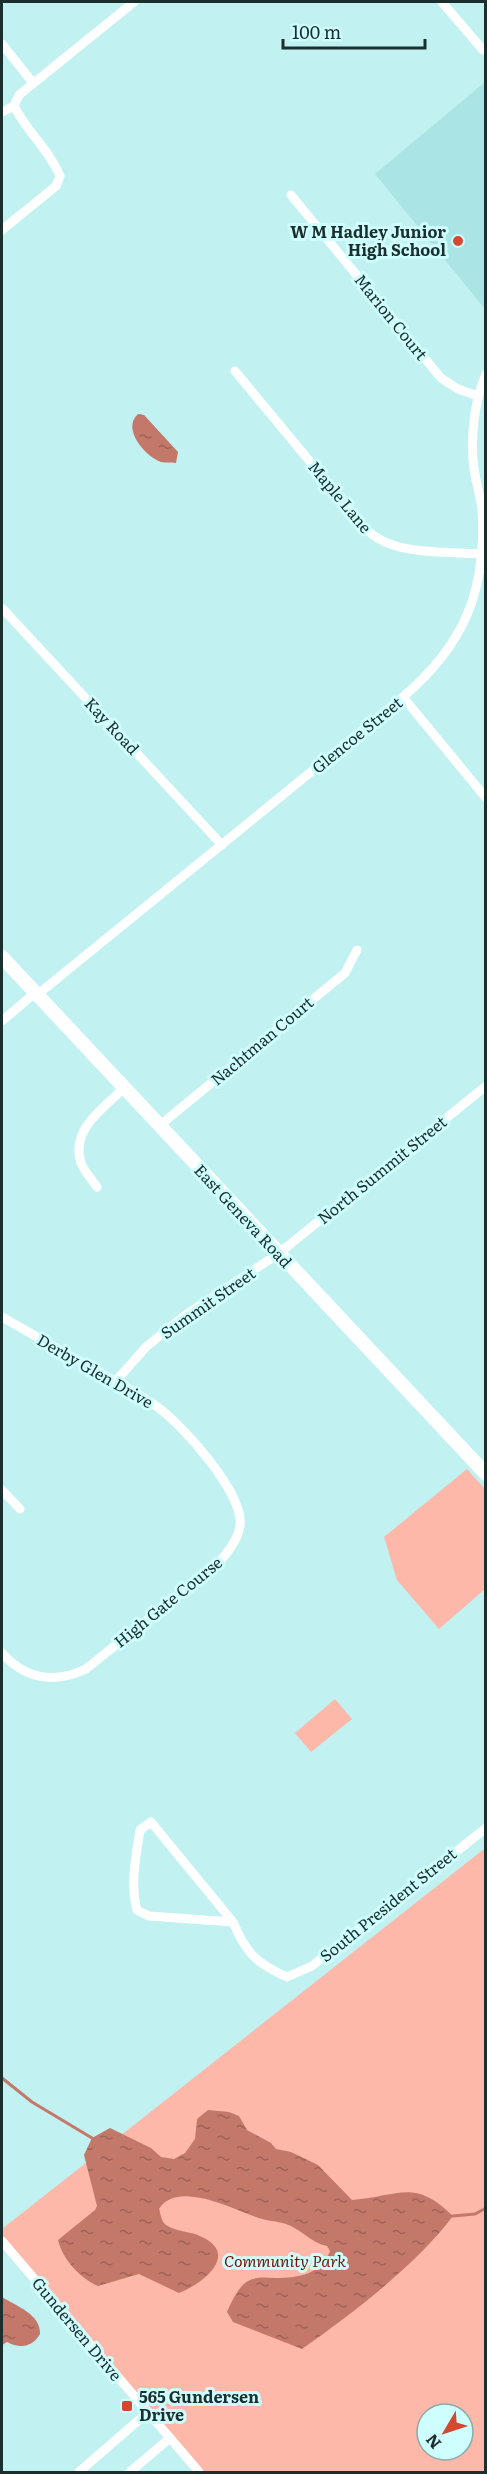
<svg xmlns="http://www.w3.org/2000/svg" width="487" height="2474" font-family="Literata,serif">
	<defs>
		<pattern id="water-ripples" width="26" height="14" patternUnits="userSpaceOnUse" patternTransform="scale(1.5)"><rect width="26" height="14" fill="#c37869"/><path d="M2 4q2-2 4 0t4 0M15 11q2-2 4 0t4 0" fill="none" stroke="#9e6357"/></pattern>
	</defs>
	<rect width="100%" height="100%" fill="#c1f1f1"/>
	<polygon fill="#abe4e4" points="485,82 485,309 375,174"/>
	<g fill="#feb8a9" fill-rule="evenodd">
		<polygon points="467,1469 485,1489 485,1589 439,1629 397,1580 384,1537"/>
		<polygon points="335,1699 352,1719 311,1752 295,1733"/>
		<path d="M484,1849L485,2472H202L2,2236V2229ZM427,2414H463V2450H427Z"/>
	</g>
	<g fill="url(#water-ripples)">
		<path d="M138,414L144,415L178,452L176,463C171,462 166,463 161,462C146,457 121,429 138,414Z"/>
		<path d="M208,2110L229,2112L239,2116L247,2130L271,2143L276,2149L291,2152L318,2165L352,2200C400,2196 414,2178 453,2216C416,2265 352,2314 302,2349L233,2322L227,2312C232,2301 238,2287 248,2281C258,2276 266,2278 276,2278C299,2278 321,2274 330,2251L327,2246C311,2243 301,2229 286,2224C277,2221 267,2221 259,2218C235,2210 177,2179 159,2209C161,2215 161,2221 166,2225C176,2232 191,2231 202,2237C240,2255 202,2284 179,2293L139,2274L98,2286C80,2278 63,2260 58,2240L95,2210L97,2206L84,2155L92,2138L110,2128L151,2148L161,2157L174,2159L185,2153L195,2139L197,2119Z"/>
		<path d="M2,2297C16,2306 41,2314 40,2334C33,2347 20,2349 7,2342L2,2345Z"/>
	</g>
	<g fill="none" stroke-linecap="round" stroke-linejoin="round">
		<g stroke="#c37869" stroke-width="3">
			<polyline points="2,2078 32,2102 92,2138"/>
			<polyline points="453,2216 475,2214 486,2208"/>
		</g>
		<g stroke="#fff" stroke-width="9">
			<polyline points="442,2 483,50"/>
			<polyline points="2,44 33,83"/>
			<polyline points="14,106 19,95 134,2"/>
			<polyline points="2,112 14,106"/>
			<polyline points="291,195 441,378 458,389 478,396"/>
			<path d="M2,230L56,186L60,176C49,149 26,131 14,106"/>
			<path d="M235,371L365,528C392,557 446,551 483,554"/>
			<polyline points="2,608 222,845"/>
			<polyline points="403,697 486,798"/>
			<path d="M37,995L403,697C464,645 487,591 482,509C480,495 476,482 474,469C470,439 474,402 486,374"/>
			<polyline points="2,1021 35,993"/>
			<polyline points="159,1126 345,973 357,950"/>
			<path d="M97,1187C92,1180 84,1171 81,1163C70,1129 104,1108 124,1088"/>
			<path d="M2,1317C35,1336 68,1355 101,1373C119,1384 139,1393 156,1406C181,1423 245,1494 240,1526C238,1539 229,1551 220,1561L86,1669C54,1684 25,1679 2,1653"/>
			<polyline points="115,1382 146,1347 184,1316 278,1254 486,1086"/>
			<polyline points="2,1490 20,1509"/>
			<path d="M233,1922L151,1822L140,1830C136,1855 130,1885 137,1910L149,1916L233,1922C246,1953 256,1963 287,1977L312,1966L486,1828"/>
			<polyline points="2,2241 199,2472"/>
			<polyline points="79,2472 148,2412"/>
			<polyline points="130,2472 170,2438"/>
		</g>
		<polyline stroke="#fff" stroke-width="14" points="2,957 486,1474"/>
	</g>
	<g fill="#d4482f" stroke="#cefefe" stroke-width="2">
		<circle cx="458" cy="241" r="6"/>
		<rect x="121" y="2400" width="12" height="12" rx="3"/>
	</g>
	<g text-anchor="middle" stroke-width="6" stroke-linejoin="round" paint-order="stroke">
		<g font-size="16" font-weight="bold" fill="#1c2f2f" stroke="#cefefe" text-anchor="end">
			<text x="446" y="238">W M Hadley Junior<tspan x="446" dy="18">High School</tspan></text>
			<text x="139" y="2403" text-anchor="start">565 Gundersen<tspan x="139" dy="18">Drive</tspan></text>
		</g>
		<g font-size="16" fill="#1c2f2f" stroke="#cefefe">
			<text transform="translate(391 317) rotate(51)" y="6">Marion Court</text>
			<text transform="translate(340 497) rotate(50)" y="6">Maple Lane</text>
			<text transform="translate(112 726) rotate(47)" y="6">Kay Road</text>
			<text transform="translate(357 735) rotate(-39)" y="6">Glencoe Street</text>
			<text transform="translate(262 1041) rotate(-40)" y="6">Nachtman Court</text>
			<text transform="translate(382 1170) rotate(-39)" y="6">North Summit Street</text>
			<text transform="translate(243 1216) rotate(47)" y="6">East Geneva Road</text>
			<text transform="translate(208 1303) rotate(-35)" y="6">Summit Street</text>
			<text transform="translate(95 1371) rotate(30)" y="6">Derby Glen Drive</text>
			<text transform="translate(168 1602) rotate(-39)" y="6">High Gate Course</text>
			<text transform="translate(388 1905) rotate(-39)" y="6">South President Street</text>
			<text transform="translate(77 2329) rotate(50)" y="6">Gundersen Drive</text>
		</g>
		<g font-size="16" font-style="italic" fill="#721707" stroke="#cefefe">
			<text x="285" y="2267">Community Park</text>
		</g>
	</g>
	<rect width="487" height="2474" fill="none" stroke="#1c2f2f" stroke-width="6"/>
	<g transform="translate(445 2432) rotate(231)"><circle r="28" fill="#cefefe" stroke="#87abab" stroke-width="1.5"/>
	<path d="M0-4.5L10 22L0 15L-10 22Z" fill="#d4482f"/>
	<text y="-9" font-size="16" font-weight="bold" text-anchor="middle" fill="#1c2f2f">N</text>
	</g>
	<path d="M283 39v9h142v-9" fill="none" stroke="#1c2f2f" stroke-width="3"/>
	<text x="292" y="39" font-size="18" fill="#1c2f2f" stroke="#cefefe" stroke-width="4.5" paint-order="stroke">100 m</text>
</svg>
